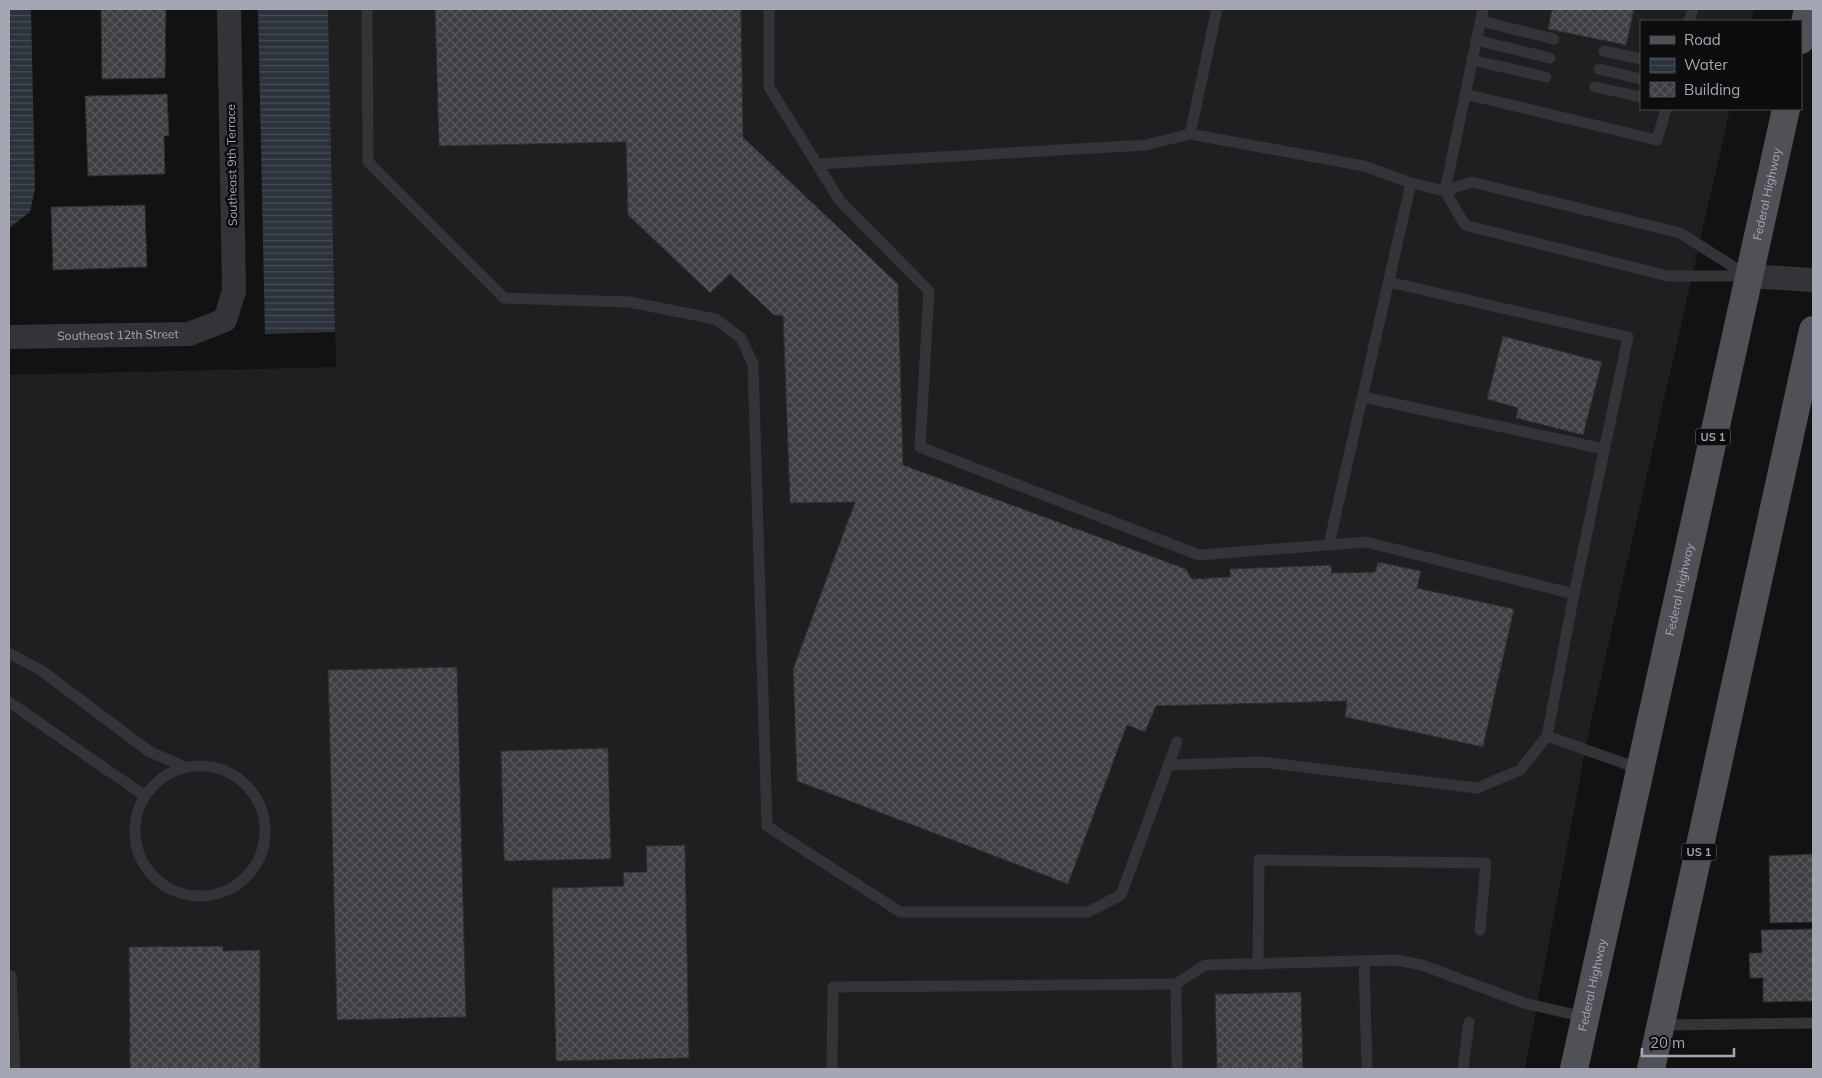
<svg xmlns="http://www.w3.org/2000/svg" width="1822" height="1078" font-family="Mulish,sans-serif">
	<defs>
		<pattern id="water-rules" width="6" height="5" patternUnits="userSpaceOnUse" patternTransform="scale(1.25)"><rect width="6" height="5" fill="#2c323b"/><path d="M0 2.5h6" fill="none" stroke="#484d55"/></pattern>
		<pattern id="building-cross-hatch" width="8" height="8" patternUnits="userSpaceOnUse" patternTransform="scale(1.25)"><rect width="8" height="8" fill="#3f3f43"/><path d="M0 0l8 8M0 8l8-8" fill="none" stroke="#58585c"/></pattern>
	</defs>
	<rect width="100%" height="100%" fill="#121213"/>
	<polygon fill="#1f1e20" points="328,9 1754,9 1751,21 1641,21 1641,109 1730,109 1590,726 1525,1069 9,1069 9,375 336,367"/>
	<g fill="url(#water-rules)">
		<polygon points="9,9 31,9 35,189 30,212 9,228"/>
		<polygon points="258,9 328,9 335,332 265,334"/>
	</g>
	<g fill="url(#building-cross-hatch)" stroke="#2d2c2f">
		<polygon points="101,9 166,9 165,78 102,79"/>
		<polygon points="435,9 741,9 743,137 898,284 903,465 1186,569 1192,579 1230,577 1230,569 1331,565 1332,573 1375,572 1378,562 1421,571 1417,588 1514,609 1483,747 1345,717 1347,701 1156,706 1145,732 1127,725 1068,884 797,781 793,669 855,502 790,503 783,316 774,315 730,274 710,293 628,215 626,142 439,146"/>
		<polygon points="1552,9 1634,9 1626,45 1548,29"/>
		<polygon points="167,94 169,136 164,136 165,174 88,176 85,96"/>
		<polygon points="145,205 147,267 53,270 51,207"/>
		<polygon points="1503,336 1602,362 1583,435 1516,418 1518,408 1487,399"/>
		<polygon points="457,667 466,1017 337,1020 328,670"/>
		<polygon points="608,748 611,859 504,861 501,751"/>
		<polygon points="685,845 689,1058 556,1061 552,888 624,886 623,872 647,872 646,846"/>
		<polygon points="1813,854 1813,922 1770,923 1769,856"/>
		<polygon points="1813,929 1813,1001 1763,1002 1763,978 1750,978 1749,953 1762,953 1761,930"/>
		<polygon points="223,946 223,951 260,950 260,1069 130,1069 129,947"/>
		<polygon points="1301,992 1303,1069 1217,1069 1215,994"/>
	</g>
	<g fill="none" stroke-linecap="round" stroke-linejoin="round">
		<g stroke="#343338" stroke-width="11">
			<polyline points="367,9 368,162 504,298 629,302 715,319 741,338 753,364 767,826 900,912 1088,912 1121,895 1177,742"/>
			<polyline points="769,9 769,87 840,201 929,291 920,447 1199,555 1366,542 1574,594 1547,736 1640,769"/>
			<polyline points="1217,9 1190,134 1364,166 1411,183 1445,191 1471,182 1680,233 1748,276"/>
			<polyline points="1483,9 1445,191 1465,225 1668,276 1748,276"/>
			<polyline points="1481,21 1554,39"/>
			<polyline points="1689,21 1693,9"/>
			<polyline points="1476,40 1550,58"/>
			<polyline points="1604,51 1641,59"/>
			<polyline points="1472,60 1546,77"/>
			<polyline points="1599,69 1641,79"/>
			<polyline points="1595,87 1641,97"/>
			<polyline points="1465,94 1657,140 1666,109"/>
			<polyline points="817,164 1146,145 1190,134"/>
			<polyline points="1389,282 1628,337 1574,594"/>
			<polyline points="1363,397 1604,449"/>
			<polyline points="1329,544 1411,183"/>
			<polyline points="9,653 42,671 150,752 186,767"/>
			<polyline points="9,702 145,796"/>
			<polyline points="1168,765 1261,762 1477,788 1520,770 1547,736"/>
			<circle cx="200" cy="831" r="65"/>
			<polyline points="1364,961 1367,1069"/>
			<polyline points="1258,964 1259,860 1486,863 1480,930"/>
			<polyline points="9,976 11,976 15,1069"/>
			<polyline points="1661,1025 1813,1023"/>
			<polyline points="832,1069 833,987 1176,984"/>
			<polyline points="1177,1069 1176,984 1205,965 1397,960 1422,965 1524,1003 1585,1017"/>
			<polyline points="1463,1069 1469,1022"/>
		</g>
		<g stroke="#343338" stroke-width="24">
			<polyline points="1748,276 1813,280"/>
			<path id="s1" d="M9,337L189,334L225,320L234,291L229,9"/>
		</g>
		<g stroke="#505057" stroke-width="28">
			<polyline points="1801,40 1808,9"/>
			<path id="s2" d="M1574,1069L1786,109"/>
			<polyline points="1651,1069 1813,330"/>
		</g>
	</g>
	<g text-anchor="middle" stroke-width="5" stroke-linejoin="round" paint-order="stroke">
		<g fill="#0d0d0e" stroke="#777882" stroke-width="1">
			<rect x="1695.5" y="428.5" width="35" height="17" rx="4"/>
			<rect x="1681.5" y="843.5" width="35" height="17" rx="4"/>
		</g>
		<g font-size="11" font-weight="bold" fill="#a4a6b3">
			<text x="1713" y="441">US 1</text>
			<text x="1699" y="856">US 1</text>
		</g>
		<g font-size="12" fill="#a4a6b3" stroke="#0d0d0e">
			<text transform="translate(232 165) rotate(-91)" y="4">Southeast 9th Terrace</text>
			<text dy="4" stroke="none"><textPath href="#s2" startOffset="896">Federal Highway</textPath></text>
			<text dy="4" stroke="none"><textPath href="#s1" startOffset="109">Southeast 12th Street</textPath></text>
			<text dy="4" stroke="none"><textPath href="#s2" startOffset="491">Federal Highway</textPath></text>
			<text dy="4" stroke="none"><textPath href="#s2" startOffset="86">Federal Highway</textPath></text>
		</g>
	</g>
	<rect width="1822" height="1078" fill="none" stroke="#a4a6b3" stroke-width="20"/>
	<rect x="1640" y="20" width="162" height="90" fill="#0d0d0e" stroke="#494a50"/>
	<rect x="1650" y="36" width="25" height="8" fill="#505057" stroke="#494a50"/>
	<text x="1684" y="45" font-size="15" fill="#a4a6b3">Road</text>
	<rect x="1650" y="58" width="25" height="15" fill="url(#water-rules)" stroke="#494a50"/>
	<text x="1684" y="70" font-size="15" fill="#a4a6b3">Water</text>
	<rect x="1650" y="82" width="25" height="15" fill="url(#building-cross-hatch)" stroke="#494a50"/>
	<text x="1684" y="95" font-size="15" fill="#a4a6b3">Building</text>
	<path d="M1642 1048v8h92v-8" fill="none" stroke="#a4a6b3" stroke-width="2.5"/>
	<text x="1650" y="1048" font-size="15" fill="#a4a6b3" stroke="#0d0d0e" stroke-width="4" paint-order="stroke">20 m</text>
</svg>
